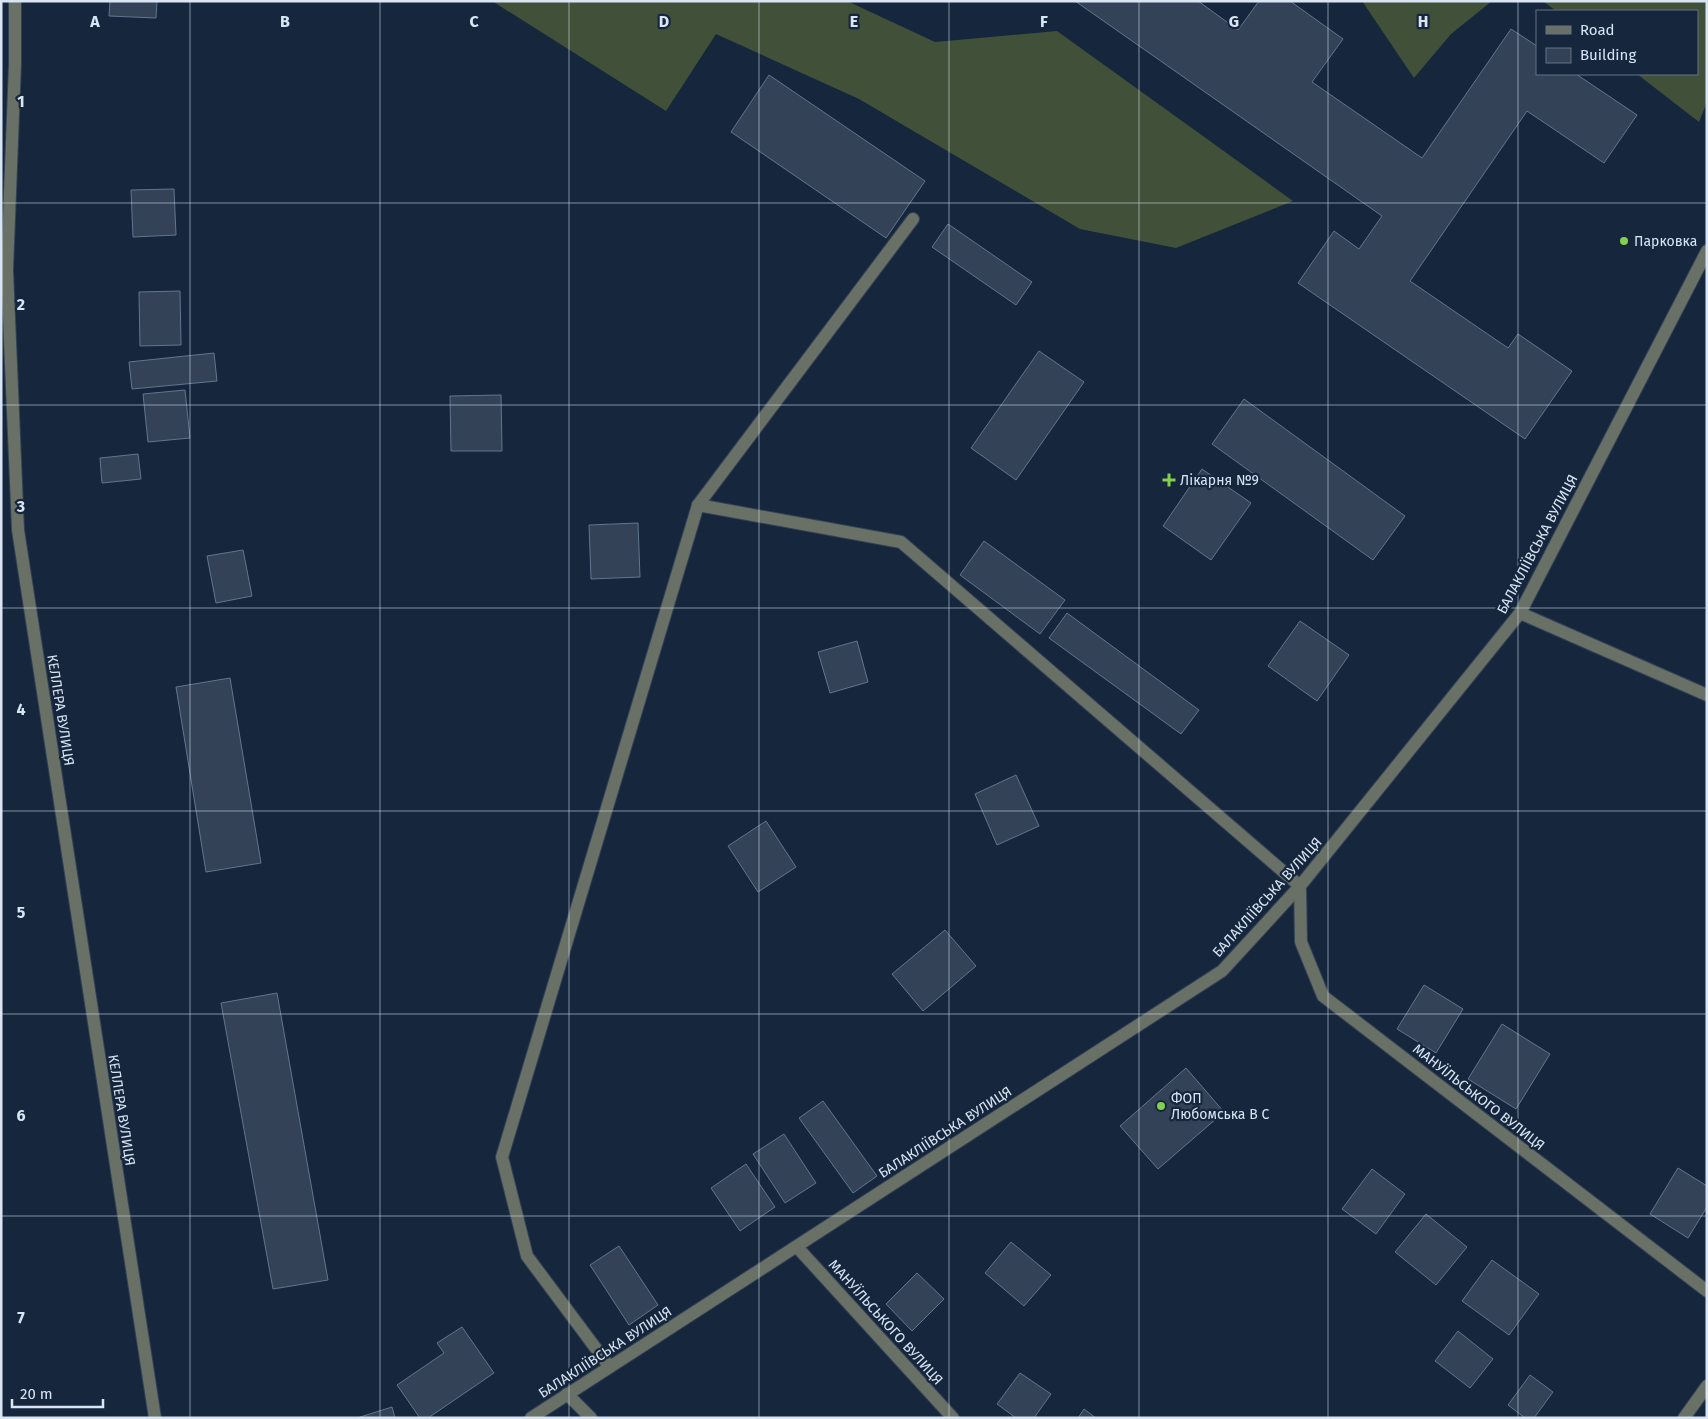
<svg xmlns="http://www.w3.org/2000/svg" width="1708" height="1419" font-family="'Fira Sans',sans-serif">
	<rect width="100%" height="100%" fill="#16263d"/>
	<g fill="#415039">
		<polygon points="492,1 847,1 935,42 1057,31 1293,201 1176,248 1080,229 859,99 716,34 666,111"/>
		<polygon points="1362,1 1492,1 1451,34 1414,78"/>
		<polygon points="1543,1 1707,1 1707,102 1699,122 1637,74 1697,74 1697,11 1556,11"/>
	</g>
	<g fill="#334256" stroke="#627691">
		<polygon points="110,1 157,1 156,18 109,16"/>
		<polygon points="1075,1 1198,1 1238,30 1259,1 1290,1 1343,39 1312,82 1422,158 1511,29 1537,46 1537,74 1576,74 1637,115 1604,163 1527,111 1410,281 1508,348 1518,334 1572,371 1525,439 1298,283 1334,231 1359,249 1382,216"/>
		<polygon points="769,75 925,181 886,238 731,132"/>
		<polygon points="174,189 176,235 133,237 131,190"/>
		<polygon points="948,224 1032,282 1016,305 932,247"/>
		<polygon points="180,291 181,345 140,346 139,292"/>
		<polygon points="1039,351 1084,382 1016,480 971,448"/>
		<polygon points="214,353 217,381 132,389 129,362"/>
		<polygon points="185,390 190,438 148,442 143,394"/>
		<polygon points="501,395 502,451 451,451 450,396"/>
		<polygon points="1244,399 1405,516 1373,560 1212,444"/>
		<polygon points="138,454 141,479 102,483 100,458"/>
		<polygon points="1202,469 1251,503 1211,560 1163,526"/>
		<polygon points="638,523 640,577 591,579 589,525"/>
		<polygon points="984,541 1065,600 1040,634 960,575"/>
		<polygon points="243,550 252,596 216,603 207,556"/>
		<polygon points="1067,613 1199,710 1181,734 1049,638"/>
		<polygon points="1300,621 1349,655 1317,701 1268,666"/>
		<polygon points="857,641 868,682 830,693 818,652"/>
		<polygon points="230,678 261,863 206,872 176,687"/>
		<polygon points="1016,775 1039,826 997,845 975,794"/>
		<polygon points="766,821 796,867 758,892 728,846"/>
		<polygon points="945,930 976,966 923,1011 892,974"/>
		<polygon points="1424,985 1463,1009 1436,1053 1397,1029"/>
		<polygon points="277,993 328,1280 273,1289 221,1003"/>
		<polygon points="1502,1024 1550,1054 1516,1109 1468,1079"/>
		<polygon points="1186,1068 1224,1112 1158,1169 1120,1126"/>
		<polygon points="823,1101 877,1176 853,1193 799,1118"/>
		<polygon points="784,1134 816,1183 785,1203 753,1154"/>
		<polygon points="746,1164 775,1207 740,1231 711,1188"/>
		<polygon points="1678,1168 1707,1186 1707,1207 1688,1238 1650,1214"/>
		<polygon points="1372,1169 1405,1194 1376,1234 1342,1209"/>
		<polygon points="1426,1214 1467,1247 1436,1285 1395,1252"/>
		<polygon points="1011,1242 1051,1275 1024,1306 985,1273"/>
		<polygon points="619,1246 658,1305 629,1325 590,1265"/>
		<polygon points="1492,1260 1539,1294 1509,1335 1462,1301"/>
		<polygon points="917,1273 944,1299 912,1331 886,1304"/>
		<polygon points="462,1327 494,1373 428,1418 420,1418 397,1385 444,1353 437,1343"/>
		<polygon points="1458,1331 1493,1359 1470,1388 1435,1361"/>
		<polygon points="1020,1373 1051,1394 1034,1418 1016,1418 997,1404"/>
		<polygon points="1530,1375 1553,1392 1534,1418 1525,1418 1508,1405"/>
		<polygon points="392,1407 395,1418 357,1418"/>
		<polygon points="1084,1409 1096,1418 1078,1418"/>
	</g>
	<g fill="none" stroke-linecap="round" stroke-linejoin="round">
		<defs>
			<g id="minor">
				<polyline points="15,1 15,64 7,270 18,530 155,1418"/>
				<polyline points="698,505 901,542 1300,886 1301,942 1323,996 1707,1291"/>
				<polyline points="1520,613 1707,695"/>
				<polyline points="797,1247 953,1418"/>
				<polyline points="609,1366 527,1256 502,1157 698,505 913,219"/>
				<polyline points="567,1394 591,1418"/>
				<polyline points="531,1418 1222,971 1300,886 1520,613 1707,251"/>
				<polyline points="1684,1418 1707,1386"/>
			</g>
		</defs>
		<use href="#minor" stroke="#314157" stroke-width="14"/>
		<use href="#minor" stroke="#697065" stroke-width="12"/>
	</g>
	<path fill="none" stroke="#d9e5f4" stroke-width="1" stroke-opacity="0.55" d="M190,1V1418M380,1V1418M569,1V1418M759,1V1418M949,1V1418M1139,1V1418M1328,1V1418M1518,1V1418M1,203H1707M1,405H1707M1,608H1707M1,811H1707M1,1014H1707M1,1216H1707"/>
	<g fill="#83d04e" stroke="#16263d" stroke-width="2">
		<circle cx="1624" cy="241" r="5"/>
		<path d="M1166.5 472.5h5v5h5v5h-5v5h-5v-5h-5v-5h5z"/>
		<circle cx="1161" cy="1106" r="5"/>
	</g>
	<g text-anchor="middle" stroke-width="4.5" stroke-linejoin="round" paint-order="stroke">
		<g font-size="14" fill="#d9e5f4" stroke="#16263d" text-anchor="start">
			<text x="1634" y="246">Парковка</text>
			<text x="1180" y="485">Лікарня №9</text>
			<text x="1171" y="1103">ФОП<tspan x="1171" dy="16">Любомська В С</tspan></text>
		</g>
		<g font-size="14" fill="#d9e5f4" stroke="#16263d">
			<text transform="translate(1537 544) rotate(-62)" y="5">БАЛАКЛІЇВСЬКА ВУЛИЦЯ</text>
			<text transform="translate(61 710) rotate(81)" y="5">КЕЛЛЕРА ВУЛИЦЯ</text>
			<text transform="translate(1267 897) rotate(-48)" y="5">БАЛАКЛІЇВСЬКА ВУЛИЦЯ</text>
			<text transform="translate(1479 1097) rotate(38)" y="5">МАНУЇЛЬСЬКОГО ВУЛИЦЯ</text>
			<text transform="translate(122 1110) rotate(81)" y="5">КЕЛЛЕРА ВУЛИЦЯ</text>
			<text transform="translate(945 1132) rotate(-33)" y="5">БАЛАКЛІЇВСЬКА ВУЛИЦЯ</text>
			<text transform="translate(886 1322) rotate(48)" y="5">МАНУЇЛЬСЬКОГО ВУЛИЦЯ</text>
			<text transform="translate(605 1352) rotate(-33)" y="5">БАЛАКЛІЇВСЬКА ВУЛИЦЯ</text>
		</g>
	</g>
	<g font-size="16" text-anchor="middle" font-weight="bold" fill="#d9e5f4" stroke="#16263d" stroke-width="4.5" stroke-linejoin="round" paint-order="stroke">
		<text x="95" y="27">A</text>
		<text x="285" y="27">B</text>
		<text x="474" y="27">C</text>
		<text x="664" y="27">D</text>
		<text x="854" y="27">E</text>
		<text x="1044" y="27">F</text>
		<text x="1234" y="27">G</text>
		<text x="1423" y="27">H</text>
		<text x="21" y="107">1</text>
		<text x="21" y="310">2</text>
		<text x="21" y="512">3</text>
		<text x="21" y="715">4</text>
		<text x="21" y="918">5</text>
		<text x="21" y="1121">6</text>
		<text x="21" y="1323">7</text>
	</g>
	<rect width="1708" height="1419" fill="none" stroke="#d9e5f4" stroke-width="5"/>
	<rect x="1536" y="10" width="162" height="65" fill="#16263d" stroke="#647286"/>
	<rect x="1546" y="26" width="25" height="8" fill="#697065" stroke="#647286"/>
	<text x="1580" y="35" font-size="15" fill="#d9e5f4">Road</text>
	<rect x="1546" y="48" width="25" height="15" fill="#334256" stroke="#647286"/>
	<text x="1580" y="60" font-size="15" fill="#d9e5f4">Building</text>
	<path d="M12 1399v8h91v-8" fill="none" stroke="#d9e5f4" stroke-width="2.5"/>
	<text x="20" y="1399" font-size="15" fill="#d9e5f4" stroke="#16263d" stroke-width="4" paint-order="stroke">20 m</text>
</svg>
